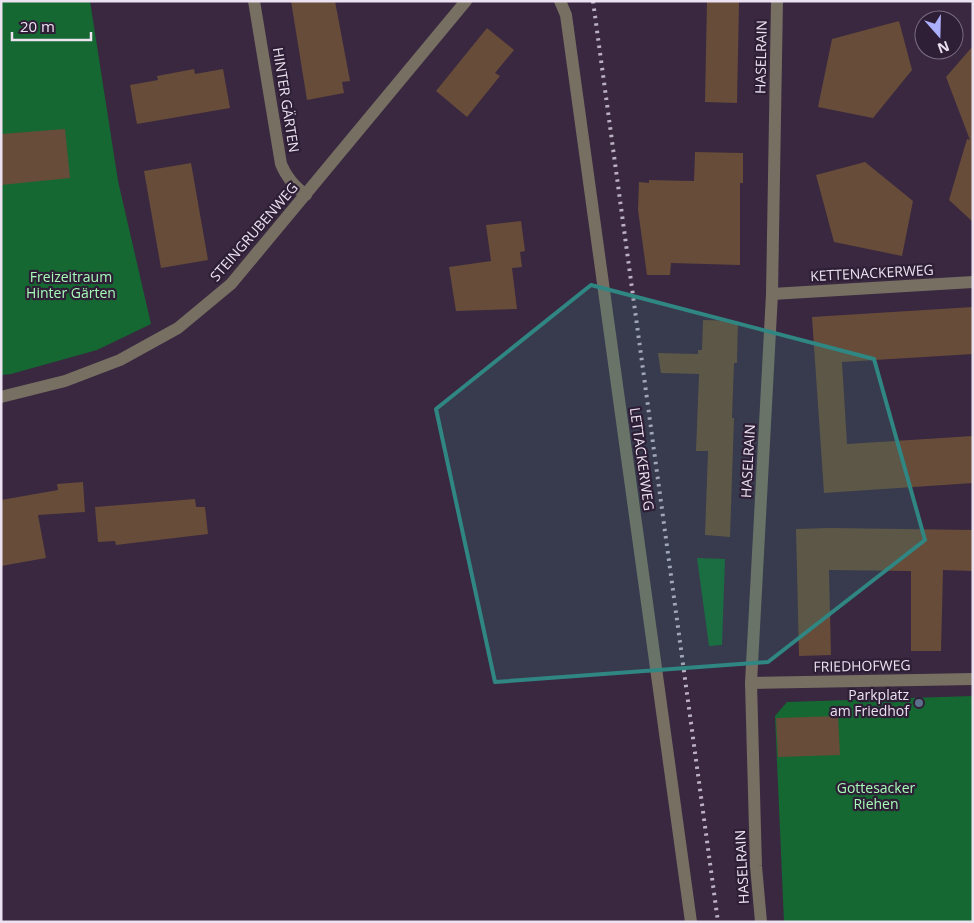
<svg xmlns="http://www.w3.org/2000/svg" width="974" height="923" font-family="'Open Sans',sans-serif">
	<rect width="100%" height="100%" fill="#392840"/>
	<g fill="#156831">
		<polygon points="1,1 90,1 118,181 151,324 97,350 11,374 1,375"/>
		<polygon points="697,558 725,559 722,645 709,646"/>
		<polygon points="973,696 973,922 784,922 775,716 787,702"/>
	</g>
	<g fill="#674c39">
		<polygon points="291,1 335,1 350,81 342,82 344,93 307,100"/>
		<polygon points="707,1 739,1 737,103 705,102"/>
		<polygon points="899,21 912,70 873,118 818,107 832,39"/>
		<polygon points="487,28 514,50 495,73 500,76 467,117 436,91"/>
		<polygon points="973,46 973,222 949,200 967,139 970,140 946,77"/>
		<polygon points="194,69 195,74 223,69 230,108 137,124 130,85 158,80 157,76"/>
		<polygon points="65,129 70,178 1,185 1,134"/>
		<polygon points="695,152 743,153 743,183 740,183 740,265 671,263 670,275 647,275 638,210 639,182 649,183 649,180 694,181"/>
		<polygon points="865,162 913,201 902,256 834,242 816,175"/>
		<polygon points="191,163 208,260 161,268 144,171"/>
		<polygon points="521,221 525,251 520,252 522,267 512,268 517,309 456,311 449,267 491,261 486,225"/>
		<polygon points="973,307 973,354 842,362 847,444 973,436 973,483 824,493 812,317"/>
		<polygon points="703,320 738,321 737,363 734,363 732,418 734,418 730,537 705,535 708,451 696,451 699,374 661,373 658,353 698,354 698,350 702,350"/>
		<polygon points="83,482 85,512 38,515 46,558 1,566 1,500 58,490 57,484"/>
		<polygon points="195,499 196,507 205,507 208,534 116,545 115,541 98,542 95,507"/>
		<polygon points="830,528 973,530 973,571 943,570 941,651 911,651 911,571 829,570 831,655 799,656 796,529"/>
		<polygon points="838,716 840,755 778,757 776,718"/>
	</g>
	<g fill="none" stroke-linecap="round" stroke-linejoin="round">
		<g stroke="#776f62" stroke-width="12">
			<path d="M254,1L281,164C287,178 294,186 306,195"/>
			<polyline points="560,1 566,15 691,922"/>
			<polyline points="772,294 973,282"/>
			<polyline points="1,397 65,381 120,360 178,328 231,284 466,1"/>
			<polyline points="751,683 973,679"/>
			<polyline points="761,922 756,866 751,683 772,294 777,1"/>
		</g>
		<polyline stroke="#bcb1c2" stroke-width="4" stroke-dasharray="2.5 5" stroke-linecap="butt" points="593,1 718,922"/>
	</g>
	<path fill="#308682" fill-opacity="0.2" stroke="#308682" stroke-width="4" stroke-linejoin="round" d="M591,285L874,359L925,540L768,662L495,682L436,409Z"/>
	<circle fill="#5c6f8a" stroke="#2e1e36" stroke-width="2" cx="919" cy="703" r="5"/>
	<g text-anchor="middle" stroke-width="4.5" stroke-linejoin="round" paint-order="stroke">
		<g font-size="14" fill="#ece2f1" stroke="#2e1e36">
			<text transform="translate(761 57) rotate(-89)" y="5">HASELRAIN</text>
			<text transform="translate(286 100) rotate(81)" y="5">HINTER GÄRTEN</text>
			<text transform="translate(254 232) rotate(-49)" y="5">STEINGRUBENWEG</text>
			<text transform="translate(872 273) rotate(-3)" y="5">KETTENACKERWEG</text>
			<text transform="translate(642 459) rotate(82)" y="5">LETTACKERWEG</text>
			<text transform="translate(748 461) rotate(-87)" y="5">HASELRAIN</text>
			<text transform="translate(862 666) rotate(-1)" y="5">FRIEDHOFWEG</text>
			<text transform="translate(742 867) rotate(-93)" y="5">HASELRAIN</text>
		</g>
		<g font-size="14" fill="#a6fbb7" stroke="#2e1e36">
			<text x="71" y="282">Freizeitraum<tspan x="71" dy="16">Hinter Gärten</tspan></text>
			<text x="876" y="793">Gottesacker<tspan x="876" dy="16">Riehen</tspan></text>
		</g>
		<g font-size="14" fill="#ece2f1" stroke="#2e1e36" text-anchor="end">
			<text x="909" y="700">Parkplatz<tspan x="909" dy="16">am Friedhof</tspan></text>
		</g>
	</g>
	<rect width="974" height="923" fill="none" stroke="#ece2f1" stroke-width="5"/>
	<g transform="translate(939 35) rotate(160)"><circle r="24" fill="#2e1e36" stroke="#7a6c81"/>
	<path d="M0-4L9 19L0 12L-9 19Z" fill="#acaffb"/>
	<text y="-8" font-size="14" font-weight="bold" text-anchor="middle" fill="#ece2f1">N</text>
	</g>
	<path d="M12 32v8h79v-8" fill="none" stroke="#ece2f1" stroke-width="2.5"/>
	<text x="20" y="32" font-size="15" fill="#ece2f1" stroke="#2e1e36" stroke-width="4" paint-order="stroke">20 m</text>
</svg>
